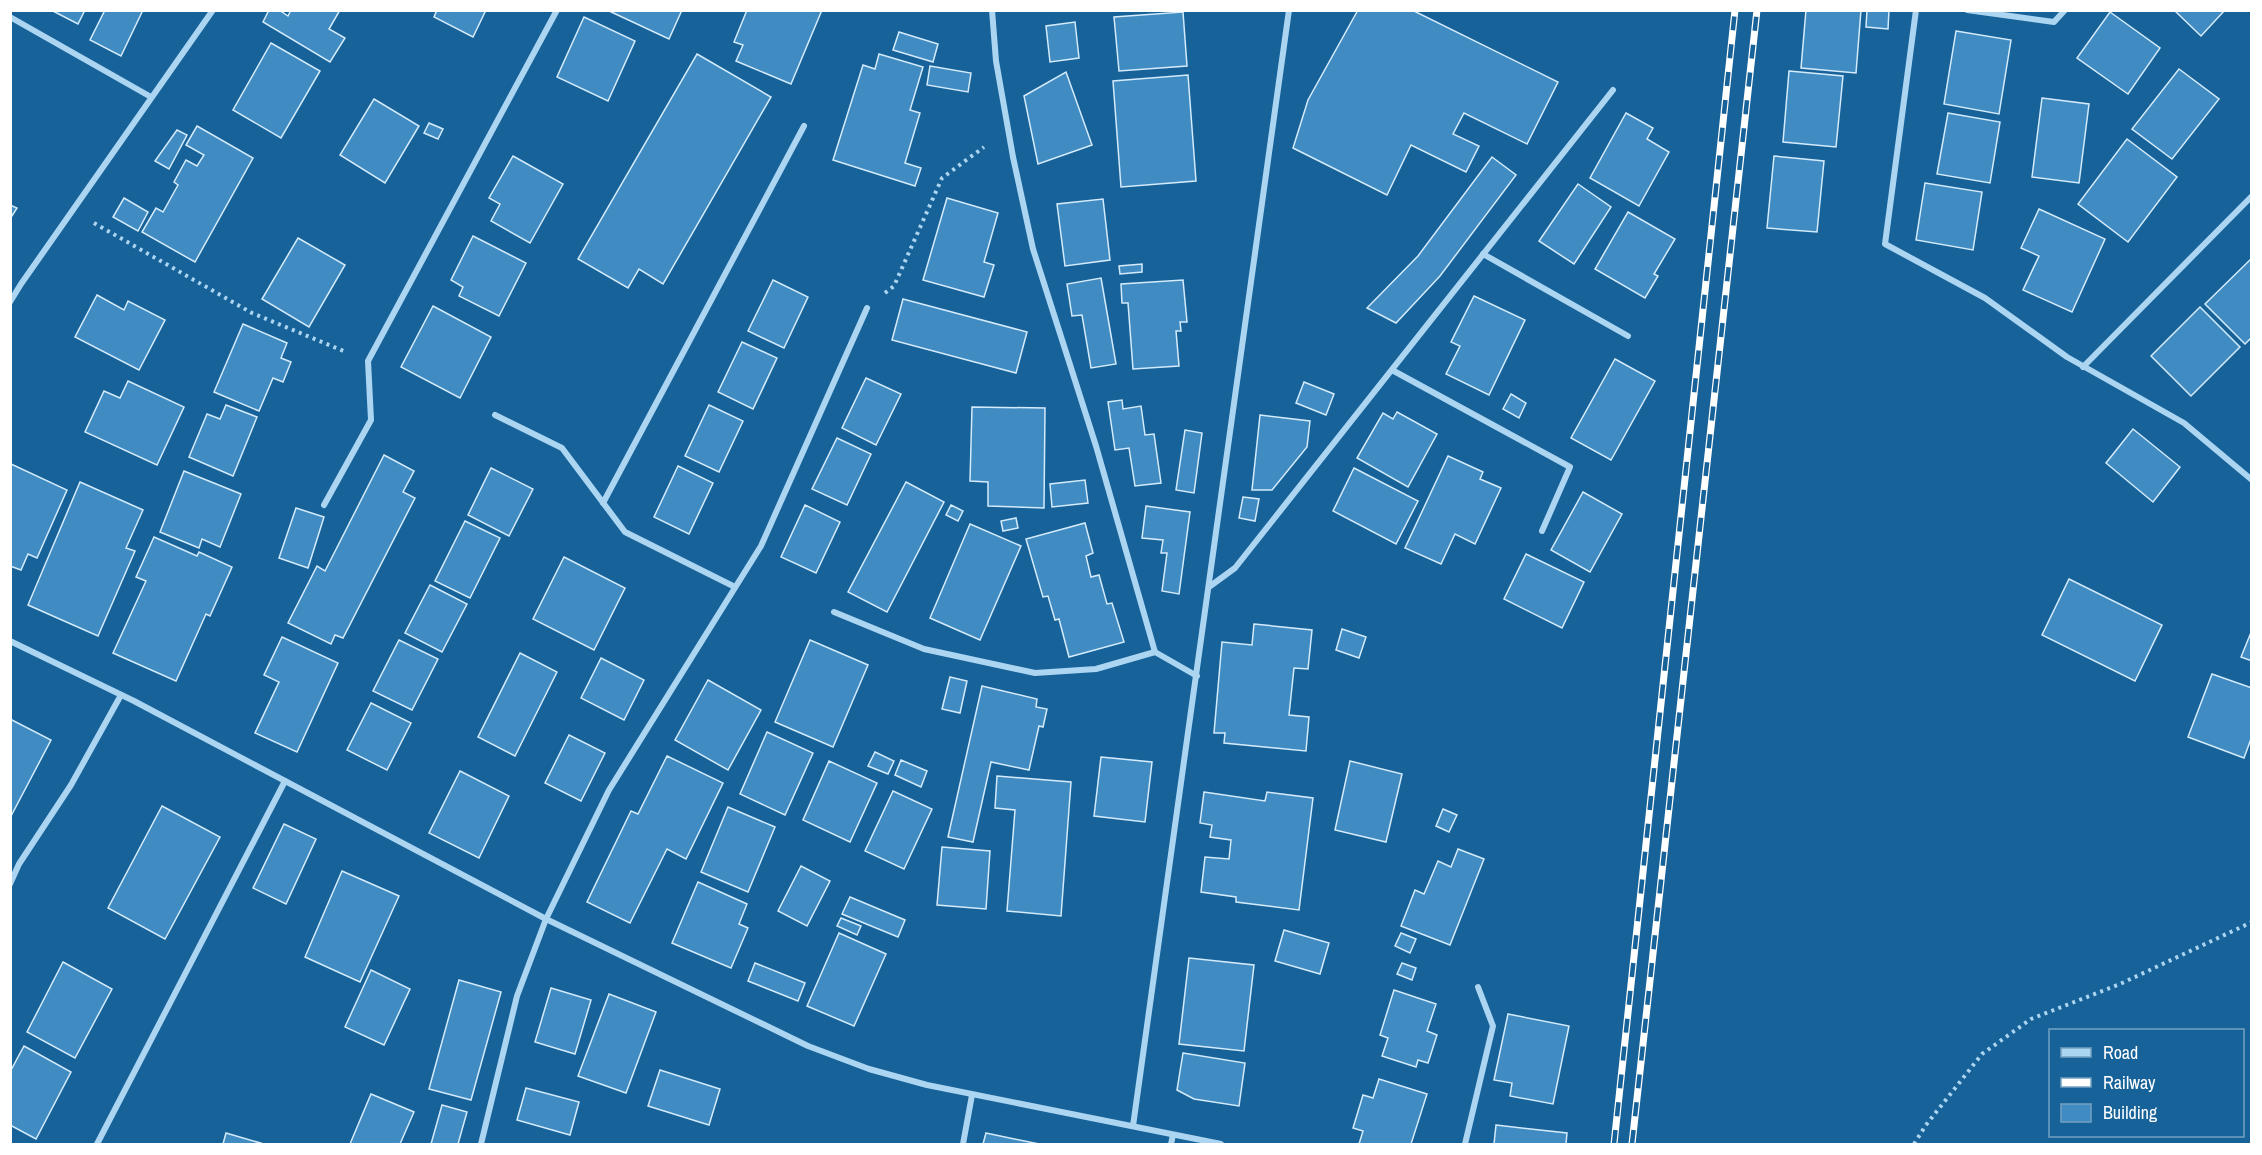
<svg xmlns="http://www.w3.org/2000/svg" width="2262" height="1155" font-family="'Archivo Narrow',sans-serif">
	<rect width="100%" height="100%" fill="#176299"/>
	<g fill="#408bc1" stroke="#d4ebfc" stroke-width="1.5">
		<polygon points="51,10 85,10 78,24"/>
		<polygon points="105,10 143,10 121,56 90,40"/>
		<polygon points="269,10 279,10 288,16 291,10 340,10 329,29 345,38 330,62 263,22"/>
		<polygon points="437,10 486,10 473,37 434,17"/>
		<polygon points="607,10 682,10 669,39"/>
		<polygon points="747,10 822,10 791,84 736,61 743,45 734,42"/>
		<polygon points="1358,10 1412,10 1558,82 1527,144 1464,113 1453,134 1479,146 1466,172 1411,145 1387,195 1293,148 1308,100"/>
		<polygon points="1806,10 1861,10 1856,73 1801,68"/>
		<polygon points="1867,10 1889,10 1888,29 1866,27"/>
		<polygon points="2174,10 2225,10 2201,36"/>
		<polygon points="1183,12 1187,66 1119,71 1114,17"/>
		<polygon points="2110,12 2160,48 2128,94 2077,58"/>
		<polygon points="584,17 635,41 608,101 557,77"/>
		<polygon points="1075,22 1079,58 1050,62 1046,26"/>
		<polygon points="1956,31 2011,40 1999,114 1944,104"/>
		<polygon points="899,32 938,44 933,62 893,50"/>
		<polygon points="271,43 320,71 281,138 233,110"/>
		<polygon points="697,54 771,97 663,284 639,269 628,288 578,259"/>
		<polygon points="879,54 923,67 910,110 920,113 905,163 921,168 915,186 833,160 863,65 875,69"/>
		<polygon points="930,66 971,73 968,92 927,85"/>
		<polygon points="2179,69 2219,99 2172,159 2132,129"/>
		<polygon points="1789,71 1843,76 1836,147 1783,142"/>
		<polygon points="1066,72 1092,145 1038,164 1024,96"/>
		<polygon points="1188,75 1196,181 1121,187 1113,81"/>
		<polygon points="2042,98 2089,104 2079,183 2032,177"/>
		<polygon points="374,99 419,126 385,183 340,155"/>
		<polygon points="1626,113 1653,128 1647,139 1669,152 1639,206 1590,178"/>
		<polygon points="1948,113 2000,122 1990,183 1937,174"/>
		<polygon points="429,123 443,129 438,139 424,133"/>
		<polygon points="197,126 253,158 195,262 142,232 156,208 163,212 178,185 174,182 186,160 197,166 204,155 186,145"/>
		<polygon points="177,130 187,135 169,169 155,161"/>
		<polygon points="2127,139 2177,177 2128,242 2078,204"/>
		<polygon points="513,156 563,184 530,243 491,221 500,204 489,198"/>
		<polygon points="1774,156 1824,161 1817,232 1767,228"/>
		<polygon points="1492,157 1516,175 1440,276 1396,323 1367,308 1418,256"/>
		<polygon points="1925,183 1982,192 1973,250 1916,240"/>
		<polygon points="1578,184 1611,207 1574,264 1539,241"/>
		<polygon points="124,198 148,212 138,231 113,217"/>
		<polygon points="947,198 998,213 984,262 994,265 984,297 923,280"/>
		<polygon points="1103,199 1110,260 1065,266 1057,204"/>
		<polygon points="10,205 17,208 10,219"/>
		<polygon points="2039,209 2105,239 2072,312 2023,290 2039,256 2021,248"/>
		<polygon points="1628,212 1675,239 1654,274 1658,276 1645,298 1595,269"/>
		<polygon points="473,236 526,263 499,316 459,296 463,287 451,280"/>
		<polygon points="298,238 345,265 309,327 262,299"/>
		<polygon points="2252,258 2252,337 2245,344 2205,304"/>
		<polygon points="1142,264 1142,272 1120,274 1119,266"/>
		<polygon points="1101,278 1116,364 1091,368 1082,315 1072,316 1067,284"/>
		<polygon points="773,280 808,297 784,348 748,331"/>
		<polygon points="1183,280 1187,322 1180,322 1181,331 1176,331 1179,366 1133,369 1128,303 1122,303 1121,284"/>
		<polygon points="97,295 124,310 128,301 165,320 139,370 75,337"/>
		<polygon points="1474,296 1525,320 1489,395 1446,374 1460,346 1451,342"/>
		<polygon points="903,299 1027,332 1016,373 892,340"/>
		<polygon points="433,306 491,337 460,398 401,367"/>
		<polygon points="2200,307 2240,347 2191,396 2151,356"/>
		<polygon points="243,324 287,343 281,358 291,362 283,382 273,378 259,411 214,392"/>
		<polygon points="742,342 777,358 753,409 718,392"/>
		<polygon points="1615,359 1655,381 1611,460 1571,438"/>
		<polygon points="866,378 901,394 876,445 842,428"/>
		<polygon points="128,381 184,407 157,465 85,432 104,391 120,398"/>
		<polygon points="1304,382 1334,394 1326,415 1296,403"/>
		<polygon points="1511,394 1526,403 1519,418 1503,409"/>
		<polygon points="1122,400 1123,409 1141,406 1145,435 1154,434 1161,483 1135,486 1129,448 1115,450 1108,402"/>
		<polygon points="226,405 257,417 233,476 189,457 207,414 220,419"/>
		<polygon points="709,405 743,421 719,472 685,456"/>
		<polygon points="972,407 1045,408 1044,508 988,506 988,482 970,481"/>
		<polygon points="1397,412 1437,434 1408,487 1357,458 1383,413 1393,419"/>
		<polygon points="1260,415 1310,421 1307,447 1272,490 1252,490"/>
		<polygon points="2133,429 2180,467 2153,502 2106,463"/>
		<polygon points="1185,430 1202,433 1194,493 1176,490"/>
		<polygon points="837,438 871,454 847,505 812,489"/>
		<polygon points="384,455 414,471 403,492 415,498 343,638 335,635 331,644 288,623 317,566 325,571"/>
		<polygon points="1448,456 1483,472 1480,479 1501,488 1475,544 1455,534 1441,564 1405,548"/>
		<polygon points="11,464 67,490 37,558 28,554 21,570 10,566"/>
		<polygon points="678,466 713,483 689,534 654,517"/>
		<polygon points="491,468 533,489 509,536 468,515"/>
		<polygon points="1354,468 1418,501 1396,544 1333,511"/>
		<polygon points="184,471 241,494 220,547 202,539 199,548 160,532"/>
		<polygon points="1085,480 1088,503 1052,507 1050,484"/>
		<polygon points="80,482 143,510 126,548 135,551 98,636 28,605"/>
		<polygon points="906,482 944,502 887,612 848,592"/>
		<polygon points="1583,492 1622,514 1590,572 1551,550"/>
		<polygon points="1243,497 1259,499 1255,521 1239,518"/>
		<polygon points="805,505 840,522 816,573 781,557"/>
		<polygon points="951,505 963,511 958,521 946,515"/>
		<polygon points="1146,506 1190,512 1179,594 1162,591 1167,553 1161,553 1163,540 1142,538"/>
		<polygon points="296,508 324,517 308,568 279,558"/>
		<polygon points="1016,518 1018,528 1003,531 1001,521"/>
		<polygon points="465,521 500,538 470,598 435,581"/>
		<polygon points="1085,523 1093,553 1086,556 1091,577 1099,575 1107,604 1112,603 1124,642 1069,657 1059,619 1055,620 1048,596 1043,597 1026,539"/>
		<polygon points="970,524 1021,546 980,640 930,618"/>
		<polygon points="154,537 197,556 199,552 232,567 210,616 206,614 176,681 113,653 146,581 136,577"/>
		<polygon points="1526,554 1584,582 1562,628 1504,599"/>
		<polygon points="564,557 625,588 594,650 533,619"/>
		<polygon points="2069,579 2162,625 2135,681 2042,635"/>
		<polygon points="430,585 467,604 442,652 405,633"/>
		<polygon points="1254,624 1312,630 1308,669 1294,668 1289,715 1309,717 1306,751 1224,743 1225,733 1214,733 1222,642 1252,645"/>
		<polygon points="1342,629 1366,637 1359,658 1336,650"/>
		<polygon points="2252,630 2252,661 2241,657"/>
		<polygon points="282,637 338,663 297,752 255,733 279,682 264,675"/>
		<polygon points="399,640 438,659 412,710 373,691"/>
		<polygon points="810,640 868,665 833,747 775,722"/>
		<polygon points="520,653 557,672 515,756 478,737"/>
		<polygon points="601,658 644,680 624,720 581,698"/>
		<polygon points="2212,674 2252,688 2252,736 2244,758 2188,737"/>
		<polygon points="950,677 967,681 960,713 942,709"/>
		<polygon points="708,680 761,710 728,770 675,740"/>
		<polygon points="982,686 1037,699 1036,707 1047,709 1043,727 1039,726 1029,770 991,762 973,842 948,837"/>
		<polygon points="371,703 411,723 387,770 347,750"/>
		<polygon points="10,719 51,740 10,818"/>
		<polygon points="767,732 813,753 785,815 740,794"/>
		<polygon points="569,735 605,753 581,801 545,783"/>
		<polygon points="875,752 894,761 888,774 868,766"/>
		<polygon points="667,756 723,783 686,859 667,849 630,923 587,902 631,811 638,814"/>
		<polygon points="1101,757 1152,762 1145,822 1094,816"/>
		<polygon points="901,760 927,771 921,787 895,775"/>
		<polygon points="829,761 877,783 850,842 803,820"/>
		<polygon points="1350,761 1402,774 1386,842 1335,830"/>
		<polygon points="460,771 509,796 479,858 429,833"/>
		<polygon points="997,776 1071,782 1061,916 1007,911 1015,810 995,808"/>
		<polygon points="893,791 932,809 904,869 865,851"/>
		<polygon points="1204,792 1265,801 1267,792 1313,798 1299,910 1236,902 1236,897 1201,892 1205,857 1229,859 1231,840 1210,837 1212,825 1200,823"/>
		<polygon points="162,806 220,837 165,939 108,908"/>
		<polygon points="728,807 775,827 748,892 701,872"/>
		<polygon points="1443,809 1457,815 1449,832 1436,826"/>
		<polygon points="284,824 316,839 286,904 253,888"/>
		<polygon points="942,847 990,851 986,909 937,905"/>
		<polygon points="1458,849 1484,859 1450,945 1401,926 1415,890 1424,894 1438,861 1451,867"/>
		<polygon points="801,866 830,881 807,926 778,911"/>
		<polygon points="342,871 399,896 360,982 305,957"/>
		<polygon points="698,882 747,904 739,924 748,928 731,968 672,943"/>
		<polygon points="850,897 905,920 898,937 842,914"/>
		<polygon points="841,918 861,926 857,935 837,926"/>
		<polygon points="1284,930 1329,943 1320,974 1275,961"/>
		<polygon points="839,933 886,954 854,1026 807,1006"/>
		<polygon points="1401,933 1416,939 1410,953 1395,946"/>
		<polygon points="1189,958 1254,965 1244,1051 1179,1044"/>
		<polygon points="63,962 112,989 75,1058 27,1032"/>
		<polygon points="755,963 805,983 798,1001 748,981"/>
		<polygon points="1402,963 1416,968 1412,980 1397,974"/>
		<polygon points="371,970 410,989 384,1045 345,1027"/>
		<polygon points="459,980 501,992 471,1100 429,1089"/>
		<polygon points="551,988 591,1000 575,1054 535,1042"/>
		<polygon points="1394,990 1436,1004 1427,1031 1437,1035 1428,1063 1418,1060 1416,1067 1382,1056 1388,1038 1380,1035"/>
		<polygon points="609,994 656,1012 626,1093 578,1076"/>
		<polygon points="1508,1014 1569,1026 1553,1104 1510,1096 1512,1083 1494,1080"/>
		<polygon points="24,1046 71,1072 36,1139 10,1125 10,1072"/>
		<polygon points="1183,1053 1245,1063 1239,1106 1194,1099 1177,1090"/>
		<polygon points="660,1070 720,1089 709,1125 648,1106"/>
		<polygon points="1379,1079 1427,1094 1411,1144 1359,1144 1363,1131 1353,1128 1363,1095 1373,1098"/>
		<polygon points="526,1088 579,1102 570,1135 517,1120"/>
		<polygon points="371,1094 414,1112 400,1144 350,1144"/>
		<polygon points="442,1105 467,1112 458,1144 431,1144"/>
		<polygon points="1496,1125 1567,1133 1566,1144 1494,1144"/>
		<polygon points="226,1133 264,1144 223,1144"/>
		<polygon points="986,1133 1039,1144 983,1144"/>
	</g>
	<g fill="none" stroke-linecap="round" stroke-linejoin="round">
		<g stroke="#acd5f2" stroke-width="4" stroke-dasharray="3 4.5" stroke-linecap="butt">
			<polyline points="94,223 252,313 346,352"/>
			<polyline points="885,293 894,286 942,178 984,147"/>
			<polyline points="1914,1144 1926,1125 1982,1054 2031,1019 2120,984 2252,922"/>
		</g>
		<g stroke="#acd5f2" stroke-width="6">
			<polyline points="992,10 996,61 1013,157 1033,249 1096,446 1155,652"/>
			<polyline points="1916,10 1885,244 1985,298 2067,357 2184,423 2252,480"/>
			<polyline points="1967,10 2054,22 2065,10"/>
			<polyline points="10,17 151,97"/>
			<polyline points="1483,254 1628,336"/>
			<polyline points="10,302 21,284 213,10"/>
			<polyline points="2083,367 2252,196"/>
			<polyline points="1392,370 1570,467 1542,531"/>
			<polyline points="495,415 562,448 625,532 735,587"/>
			<polyline points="603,503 804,126"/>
			<polyline points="324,505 371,420 368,361 557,10"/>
			<polyline points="1209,587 1235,568 1613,90"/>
			<polyline points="834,612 924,649 1035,673 1096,669 1155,652 1197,676"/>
			<polyline points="10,641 134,701 546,919 808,1046 869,1069 927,1085 1221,1144"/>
			<polyline points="10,884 19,864 71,785 121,695"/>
			<polyline points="1133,1126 1289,10"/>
			<polyline points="97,1144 285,781"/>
			<polyline points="481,1144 517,996 546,919 609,790 761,546 867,308"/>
			<polyline points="963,1144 972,1095"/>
			<polyline points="1171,1144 1173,1135"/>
			<polyline points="1465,1144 1493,1026 1478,987"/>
		</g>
		<defs>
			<g id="rail">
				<polyline points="1614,1144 1735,10"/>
				<polyline points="1632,1144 1757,10"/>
			</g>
		</defs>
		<use href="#rail" stroke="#fff" stroke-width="7"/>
		<use href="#rail" stroke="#176299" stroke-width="4.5" stroke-dasharray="14" stroke-linecap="butt"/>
	</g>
	<rect width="2262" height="1155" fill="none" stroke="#ffffff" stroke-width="24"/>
	<rect x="2049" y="1029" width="195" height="108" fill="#176299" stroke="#74a1c2" stroke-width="1.5"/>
	<rect x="2061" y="1048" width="30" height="9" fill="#acd5f2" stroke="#74a1c2" stroke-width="1.5"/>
	<text x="2103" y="1059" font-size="18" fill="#ffffff">Road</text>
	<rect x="2061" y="1078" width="30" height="9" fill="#ffffff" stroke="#74a1c2" stroke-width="1.5"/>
	<text x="2103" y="1089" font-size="18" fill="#ffffff">Railway</text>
	<rect x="2061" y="1104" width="30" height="18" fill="#408bc1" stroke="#74a1c2" stroke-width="1.5"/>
	<text x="2103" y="1119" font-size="18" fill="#ffffff">Building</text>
</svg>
